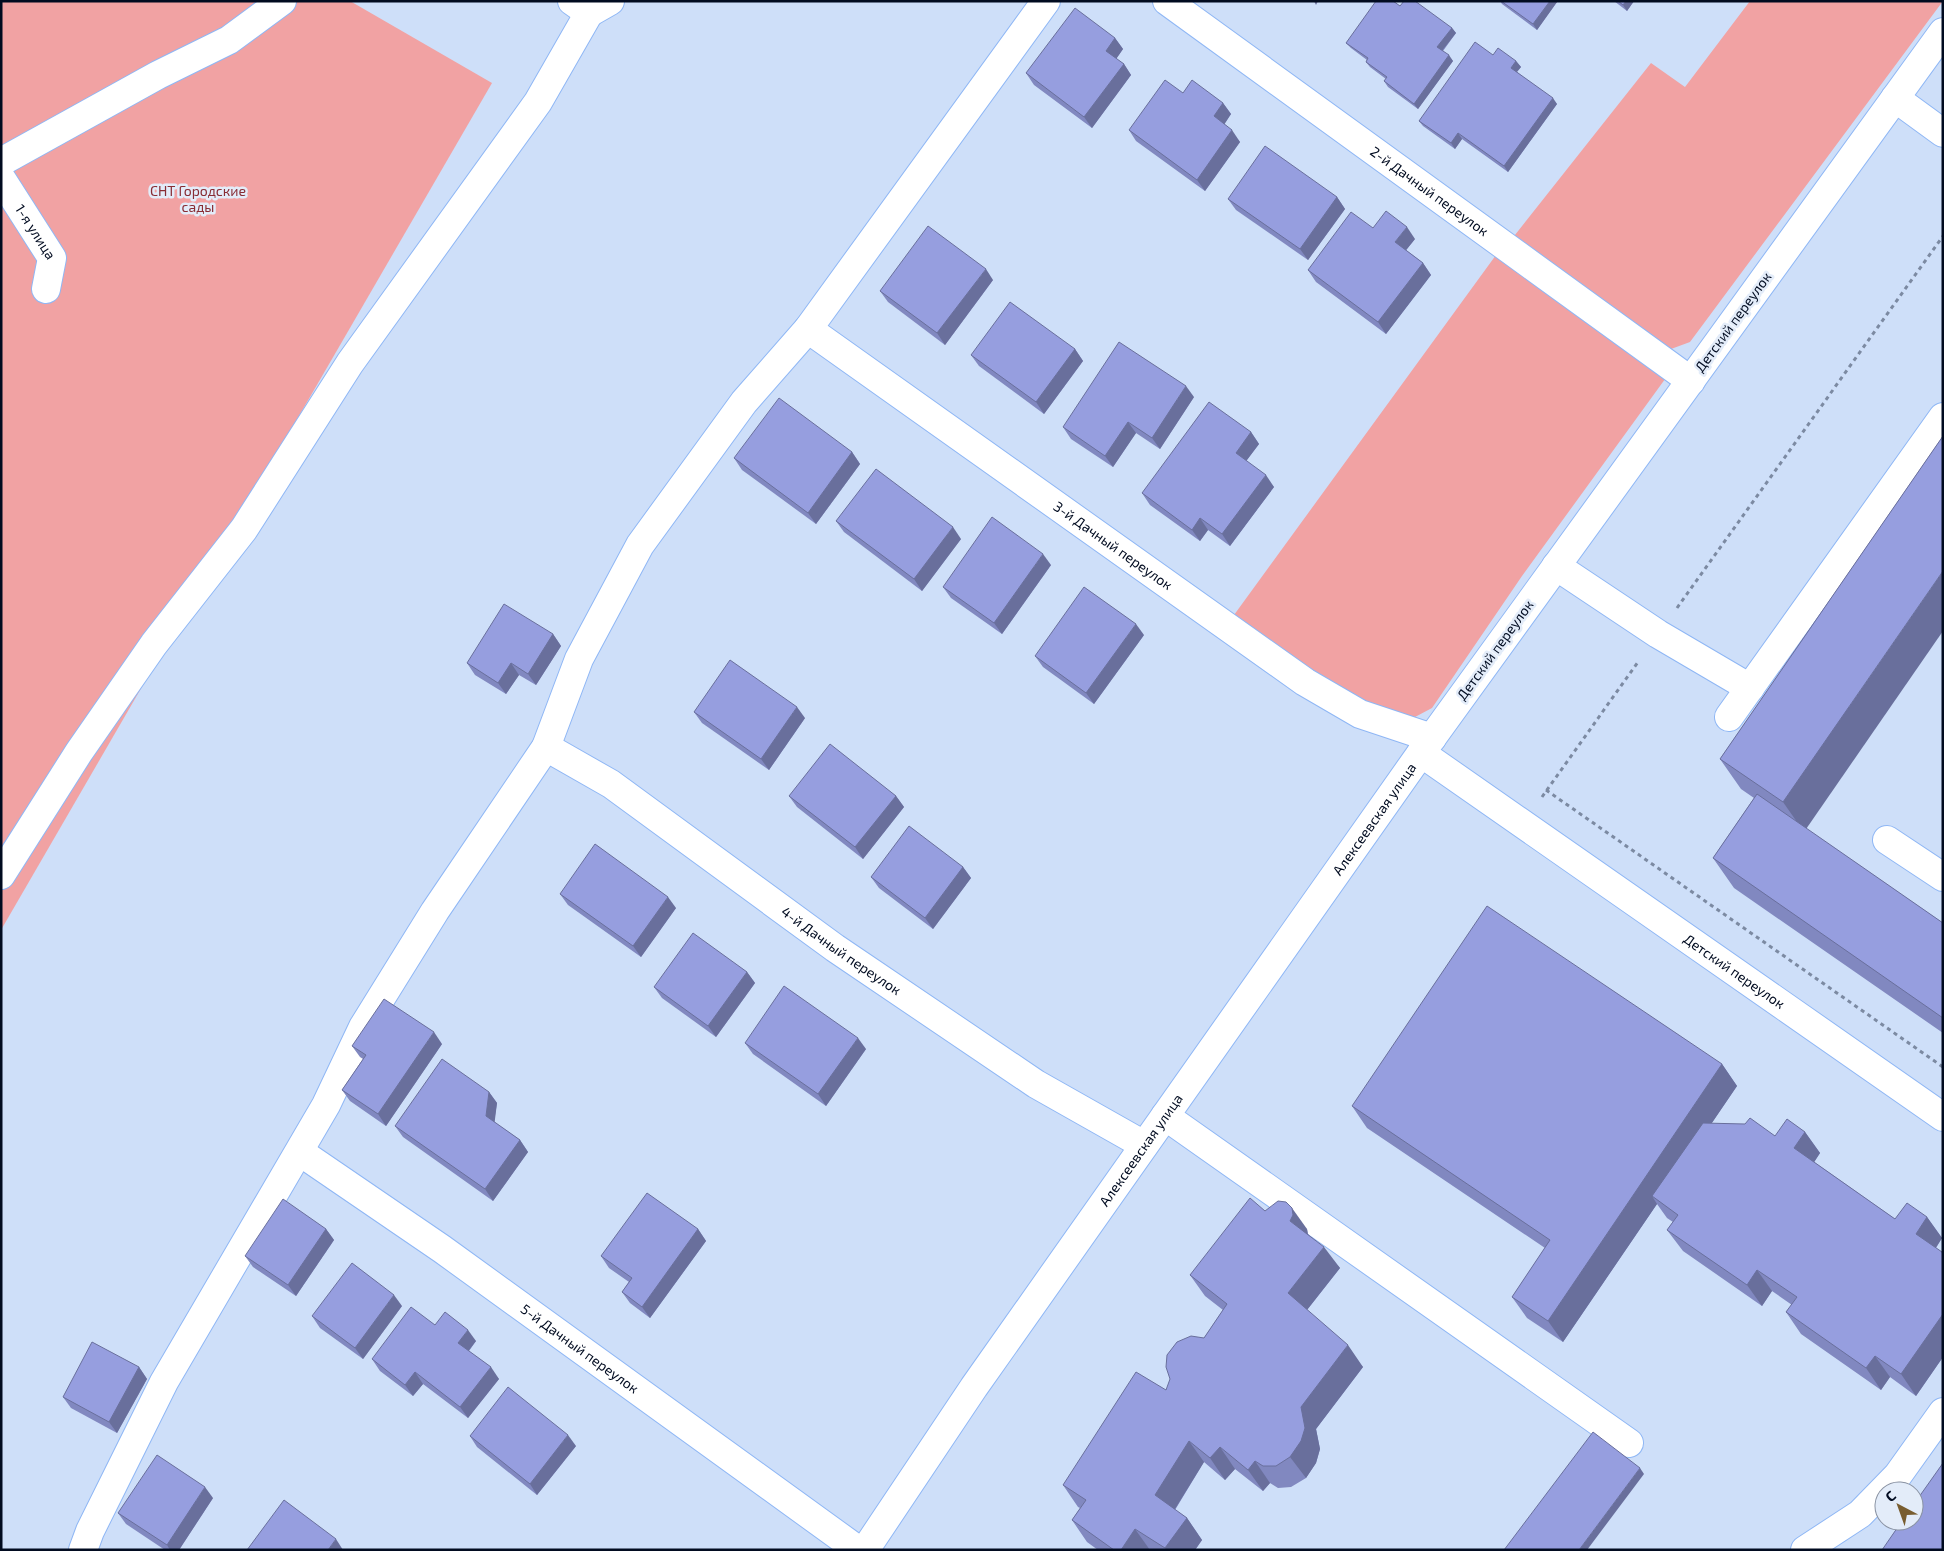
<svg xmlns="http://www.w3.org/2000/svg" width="1944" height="1551" font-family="'Exo 2',sans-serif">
	<rect width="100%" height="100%" fill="#cedff9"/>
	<g fill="#f1a2a3">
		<polygon points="1,1 350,1 492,83 1,930"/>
		<polygon points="1750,1 1943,1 1690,342 1671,349 1511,240 1651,63 1685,87"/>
		<polygon points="1496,255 1668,375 1522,576 1432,708 1415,717 1377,708 1299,663 1234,615"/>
	</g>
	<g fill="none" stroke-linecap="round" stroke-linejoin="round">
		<defs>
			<g id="minor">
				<polyline points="572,1 589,13 610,1"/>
				<path id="s1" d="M1167,1L1691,381"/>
				<path id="s2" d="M1943,32L1421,753L1943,1117"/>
				<polyline points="1895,98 1943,133"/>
				<polyline points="1,162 158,75 229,40 282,1"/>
				<path id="s3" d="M1,178L52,258L46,289"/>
				<path id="s4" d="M808,329L1305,682L1360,714L1432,738"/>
				<polyline points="1556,566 1658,634 1750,688"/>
				<polyline points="1729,717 1943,417"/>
				<path id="s5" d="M546,747L611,784L835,948L1036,1084L1144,1145"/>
				<polyline points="1887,840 1943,877"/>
				<polyline points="1,875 79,752 154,644 244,529 350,363 538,102 589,13"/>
				<polyline points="1165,1116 1629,1443"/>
				<path id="s6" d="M300,1152L442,1249L858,1550"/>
				<polyline points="83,1550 90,1531 164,1382 326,1105 363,1027 435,911 546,747 579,659 640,545 744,402 808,329 1046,1"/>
				<path id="s7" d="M865,1550L974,1387L1421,753"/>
				<polyline points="1805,1550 1860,1514 1898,1475 1943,1412"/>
			</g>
		</defs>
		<use href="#minor" stroke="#8fb7f5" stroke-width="30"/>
		<g stroke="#7c8aa2" stroke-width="3" stroke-dasharray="4 4" stroke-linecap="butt">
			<polyline points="1677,608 1943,236"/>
			<polyline points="1546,790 1943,1067"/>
			<polyline points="1542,797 1638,662"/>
		</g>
		<use href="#minor" stroke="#fff" stroke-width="28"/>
	</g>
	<g fill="#8188c0">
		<polygon points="1500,1 1556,1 1557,2 1537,30 1502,4"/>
		<polygon points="1614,1 1634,1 1627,11"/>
		<polygon points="1400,6 1452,28 1456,33 1443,51 1453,61 1418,109 1388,87 1384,81 1386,79 1370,67 1366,62 1367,60 1351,48 1346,43"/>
		<polygon points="1115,38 1123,49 1116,59 1124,64 1131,75 1092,128 1034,85 1026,73"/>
		<polygon points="1493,55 1516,61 1521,67 1517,72 1557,104 1508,172 1462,139 1455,149 1423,126 1419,121"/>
		<polygon points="1183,93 1223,103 1231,114 1224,124 1240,142 1205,191 1136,141 1129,130"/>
		<polygon points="1337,197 1345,209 1308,260 1236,210 1228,199"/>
		<polygon points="1415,239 1406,250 1423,263 1431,275 1386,334 1316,282 1308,270"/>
		<polygon points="993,280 945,345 888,302 880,291"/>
		<polygon points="1075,349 1083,361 1044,414 979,366 971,355"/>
		<polygon points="1194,397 1160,449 1136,433 1113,467 1071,439 1063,427"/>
		<polygon points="1251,432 1259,444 1246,461 1274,487 1230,546 1208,530 1200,541 1150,505 1142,493"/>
		<polygon points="1943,436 1806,829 1943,923 1943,1033 1734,888 1713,858 1754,798 1741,789 1720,759"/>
		<polygon points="852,452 860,464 816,524 742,470 734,458"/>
		<polygon points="836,521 961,539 922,591 844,532"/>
		<polygon points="1051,565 1002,634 951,598 943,587"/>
		<polygon points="553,634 561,646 536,685 519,675 506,694 475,675 467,663"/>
		<polygon points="1144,635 1094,704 1043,667 1035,656"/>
		<polygon points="694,712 805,718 769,770 702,723"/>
		<polygon points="789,796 896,796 904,807 863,859 797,807"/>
		<polygon points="963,867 971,878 933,929 879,888 871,877"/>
		<polygon points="560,894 676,908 641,957 568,905"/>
		<polygon points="747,972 755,983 716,1037 662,998 654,987"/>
		<polygon points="745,1043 866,1049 826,1106 753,1054"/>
		<polygon points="442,1044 386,1126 350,1101 342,1090 363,1059 360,1057 352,1046"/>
		<polygon points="1722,1064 1737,1086 1711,1124 1775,1136 1805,1132 1820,1153 1814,1162 1895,1219 1927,1217 1942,1238 1936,1248 1943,1253 1943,1357 1916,1396 1890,1377 1881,1390 1801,1334 1786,1312 1792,1305 1772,1291 1762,1306 1683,1251 1667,1230 1673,1222 1667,1218 1657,1204 1563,1342 1527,1318 1512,1297 1545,1248 1367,1128 1352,1106"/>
		<polygon points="489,1092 497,1103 494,1122 520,1140 528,1152 493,1201 403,1137 395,1126"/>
		<polygon points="1265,1211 1307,1229 1308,1234 1340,1268 1307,1310 1363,1367 1316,1429 1320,1449 1316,1463 1306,1478 1291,1487 1278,1488 1270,1483 1263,1491 1235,1469 1225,1480 1204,1462 1175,1510 1187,1518 1202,1540 1195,1550 1098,1550 1087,1542 1072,1520 1080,1508 1078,1507 1063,1485 1166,1390 1204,1338 1223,1310 1205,1296 1190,1275"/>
		<polygon points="326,1229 334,1240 296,1296 253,1267 245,1256"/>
		<polygon points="698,1229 706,1241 650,1318 630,1303 622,1292 629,1282 609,1268 601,1256"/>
		<polygon points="402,1306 363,1359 320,1328 312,1316"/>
		<polygon points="435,1325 476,1341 469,1351 499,1379 468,1418 423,1384 413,1396 380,1371 372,1359"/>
		<polygon points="139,1367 147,1379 117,1433 71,1408 63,1397"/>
		<polygon points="470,1436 576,1446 537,1495 477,1447"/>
		<polygon points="213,1498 179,1550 165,1550 126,1524 118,1513"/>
	</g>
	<g fill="#696f9c">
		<polygon points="1314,1 1318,1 1316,5"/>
		<polygon points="1550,1 1556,1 1557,2 1537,30 1533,24"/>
		<polygon points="1626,1 1634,1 1627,11 1623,5"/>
		<polygon points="1452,28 1456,33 1441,52 1437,47"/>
		<polygon points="1115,38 1123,49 1114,62 1106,51"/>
		<polygon points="1449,55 1453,61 1418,109 1414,104"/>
		<polygon points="1516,61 1521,67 1515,74 1511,68"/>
		<polygon points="1124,64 1131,75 1092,128 1084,117"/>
		<polygon points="1553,98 1557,104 1508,172 1504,166"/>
		<polygon points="1223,103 1231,114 1222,128 1214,116"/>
		<polygon points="1232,130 1240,142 1205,191 1197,180"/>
		<polygon points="1458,133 1462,139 1455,149 1451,143"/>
		<polygon points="1337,197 1345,209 1308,260 1300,249"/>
		<polygon points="1407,227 1415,239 1403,254 1395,242"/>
		<polygon points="1423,263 1431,275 1386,334 1378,322"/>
		<polygon points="986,269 993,280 945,345 937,333"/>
		<polygon points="1075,349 1083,361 1044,414 1036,402"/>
		<polygon points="1186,386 1194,397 1160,449 1152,438"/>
		<polygon points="1128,422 1136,433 1113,467 1105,456"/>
		<polygon points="1251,432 1259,444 1244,464 1236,453"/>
		<polygon points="852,452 860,464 816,524 808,513"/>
		<polygon points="1266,475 1274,487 1230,546 1222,534"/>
		<polygon points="1200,518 1208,530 1200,541 1192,530"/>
		<polygon points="953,527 961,539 922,591 914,579"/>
		<polygon points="1043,554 1051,565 1002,634 994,623"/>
		<polygon points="1943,571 1943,631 1804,832 1783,802"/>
		<polygon points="1136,624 1144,635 1094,704 1086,693"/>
		<polygon points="553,634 561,646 536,685 528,674"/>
		<polygon points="511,663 519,675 506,694 498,683"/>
		<polygon points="797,707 805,718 769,770 761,759"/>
		<polygon points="896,796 904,807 863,859 855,847"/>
		<polygon points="963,867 971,878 933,929 925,918"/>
		<polygon points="668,897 676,908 641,957 633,946"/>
		<polygon points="747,972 755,983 716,1037 708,1026"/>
		<polygon points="434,1032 442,1044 386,1126 378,1114"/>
		<polygon points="858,1038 866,1049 826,1106 818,1094"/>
		<polygon points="1722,1064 1737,1086 1659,1201 1652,1196 1657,1204 1563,1342 1548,1321"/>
		<polygon points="489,1092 497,1103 494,1127 486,1116"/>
		<polygon points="1805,1132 1820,1153 1809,1170 1794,1148"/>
		<polygon points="520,1140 528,1152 493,1201 485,1189"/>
		<polygon points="1292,1208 1307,1229 1308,1236 1290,1221"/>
		<polygon points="1927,1217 1942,1238 1931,1255 1916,1234"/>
		<polygon points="326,1229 334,1240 296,1296 288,1285"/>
		<polygon points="698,1229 706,1241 650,1318 642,1307"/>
		<polygon points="1324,1247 1340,1268 1303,1315 1288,1293"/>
		<polygon points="1757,1270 1772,1291 1762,1306 1747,1285"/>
		<polygon points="394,1295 402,1306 363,1359 355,1348"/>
		<polygon points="1943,1314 1943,1357 1916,1396 1901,1374"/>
		<polygon points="468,1330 476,1341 466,1354 458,1343"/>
		<polygon points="1348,1345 1363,1367 1316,1429 1320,1449 1316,1463 1306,1478 1290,1457 1301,1407"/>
		<polygon points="1875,1356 1890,1377 1881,1390 1866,1368"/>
		<polygon points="139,1367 147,1379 117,1433 109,1422"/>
		<polygon points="491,1367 499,1379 468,1418 460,1407"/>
		<polygon points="415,1372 423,1384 413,1396 405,1385"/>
		<polygon points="568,1435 576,1446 537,1495 530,1484"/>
		<polygon points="1189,1441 1204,1462 1170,1517 1155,1495"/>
		<polygon points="1220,1447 1235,1469 1225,1480 1210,1458"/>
		<polygon points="1255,1461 1270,1483 1263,1491 1248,1470"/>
		<polygon points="1640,1468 1644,1474 1587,1550 1579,1550"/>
		<polygon points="205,1487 213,1498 179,1550 170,1550 167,1545"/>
		<polygon points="1187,1518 1202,1540 1195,1550 1166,1550 1165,1548"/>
		<polygon points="1135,1529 1150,1550 1121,1550"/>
		<polygon points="336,1539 343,1550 328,1550"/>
	</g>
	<g fill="#969edf" stroke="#696f9c">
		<polygon points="1376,1 1393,1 1400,6 1404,1 1415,1 1452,28 1437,47 1449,55 1414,104 1384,81 1387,77 1366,62 1368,58 1346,43"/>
		<polygon points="1501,1 1550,1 1533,24"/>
		<polygon points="1618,1 1626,1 1623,5"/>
		<polygon points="1075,8 1115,38 1106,51 1124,64 1084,117 1026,73"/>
		<polygon points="1475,42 1493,55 1498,48 1516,61 1511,68 1553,98 1504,166 1458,133 1451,143 1419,121"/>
		<polygon points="1165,80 1183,93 1192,80 1223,103 1214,116 1232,130 1197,180 1129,130"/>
		<polygon points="1265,146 1337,197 1300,249 1228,199"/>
		<polygon points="1386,211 1407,227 1395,242 1423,263 1378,322 1308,270 1351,212 1373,228"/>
		<polygon points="928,226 986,269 937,333 880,291"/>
		<polygon points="1010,302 1075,349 1036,402 971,355"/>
		<polygon points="1119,342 1186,386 1152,438 1128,422 1105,456 1063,427"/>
		<polygon points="779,398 852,452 808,513 734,458"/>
		<polygon points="1209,402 1251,432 1236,453 1266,475 1222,534 1200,518 1192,530 1142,493"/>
		<polygon points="1943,436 1943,571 1783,802 1720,759"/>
		<polygon points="876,469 953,527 914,579 836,521"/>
		<polygon points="992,517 1043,554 994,623 943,587"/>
		<polygon points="1084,587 1136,624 1086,693 1035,656"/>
		<polygon points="504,604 553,634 528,674 511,663 498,683 467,663"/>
		<polygon points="730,660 797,707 761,759 694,712"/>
		<polygon points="830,744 896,796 855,847 789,796"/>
		<polygon points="1757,794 1943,923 1943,1018 1713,858"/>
		<polygon points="909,826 963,867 925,918 871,877"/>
		<polygon points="595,844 668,897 633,946 560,894"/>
		<polygon points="1487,906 1722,1064 1548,1321 1512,1297 1550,1240 1352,1106"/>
		<polygon points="693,933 747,972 708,1026 654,987"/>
		<polygon points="784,986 858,1038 818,1094 745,1043"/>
		<polygon points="384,999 434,1032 378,1114 342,1090 366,1055 352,1046"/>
		<polygon points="442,1059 489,1092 486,1116 520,1140 485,1189 395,1126"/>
		<polygon points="1750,1118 1775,1136 1787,1119 1805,1132 1794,1148 1895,1219 1907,1203 1927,1217 1916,1234 1942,1252 1943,1255 1943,1314 1901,1374 1875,1356 1866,1368 1786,1312 1797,1297 1757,1270 1747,1285 1667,1230 1678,1215 1652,1196 1703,1123 1745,1124"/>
		<polygon points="647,1193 698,1229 642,1307 622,1292 632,1278 601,1256"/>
		<polygon points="1250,1198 1265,1211 1278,1201 1286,1202 1292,1208 1293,1215 1290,1221 1324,1247 1288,1293 1348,1345 1301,1407 1305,1428 1301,1441 1290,1457 1276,1466 1263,1466 1255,1461 1248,1470 1220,1447 1210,1458 1189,1441 1155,1495 1187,1518 1165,1548 1135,1529 1121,1550 1114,1550 1072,1520 1086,1500 1063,1485 1136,1372 1166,1390 1170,1379 1166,1367 1167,1355 1177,1342 1191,1336 1204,1338 1227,1304 1190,1275"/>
		<polygon points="283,1199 326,1229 288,1285 245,1256"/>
		<polygon points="352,1263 394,1295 355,1348 312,1316"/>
		<polygon points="411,1307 435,1325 445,1312 468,1330 458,1343 491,1367 460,1407 415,1372 405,1385 372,1359"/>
		<polygon points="92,1342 139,1367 109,1422 63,1397"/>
		<polygon points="508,1387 568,1435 530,1484 470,1436"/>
		<polygon points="1593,1432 1640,1468 1579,1550 1504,1550"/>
		<polygon points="157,1455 205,1487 167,1545 118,1513"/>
		<polygon points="1943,1463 1943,1550 1882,1550 1902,1521 1914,1521 1914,1504"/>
		<polygon points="284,1500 336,1539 328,1550 247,1550"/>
	</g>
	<g text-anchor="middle" stroke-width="5" stroke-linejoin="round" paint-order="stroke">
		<g font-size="14" fill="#882c34" stroke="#e3ecf9">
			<text x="198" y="196">СНТ Городские<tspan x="198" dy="16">сады</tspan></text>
		</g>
		<g font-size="14" fill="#010b20" stroke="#e3ecf9">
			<text dy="5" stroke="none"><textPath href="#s1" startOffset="324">2-й Дачный переулок</textPath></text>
			<text dy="5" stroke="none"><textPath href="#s3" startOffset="64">1-я улица</textPath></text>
			<text transform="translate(1733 322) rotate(-54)" y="5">Детский переулок</text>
			<text dy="5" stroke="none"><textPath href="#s4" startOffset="374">3-й Дачный переулок</textPath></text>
			<text transform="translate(1495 650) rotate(-54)" y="5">Детский переулок</text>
			<text dy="5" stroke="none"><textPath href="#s7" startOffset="891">Алексеевская улица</textPath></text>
			<text dy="5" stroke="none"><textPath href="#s5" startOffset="359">4-й Дачный переулок</textPath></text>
			<text dy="5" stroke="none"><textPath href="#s2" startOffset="1272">Детский переулок</textPath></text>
			<text dy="5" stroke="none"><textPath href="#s7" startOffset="486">Алексеевская улица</textPath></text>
			<text dy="5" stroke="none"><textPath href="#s6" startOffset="342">5-й Дачный переулок</textPath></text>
		</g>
	</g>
	<rect width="1944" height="1551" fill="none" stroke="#010b20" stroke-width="5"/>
	<g transform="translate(1899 1506) rotate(319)"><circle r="24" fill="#e3ecf9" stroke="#8992a2"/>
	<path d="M0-4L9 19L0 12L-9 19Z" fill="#785d30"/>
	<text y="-8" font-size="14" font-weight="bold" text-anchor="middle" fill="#010b20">С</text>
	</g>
</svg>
